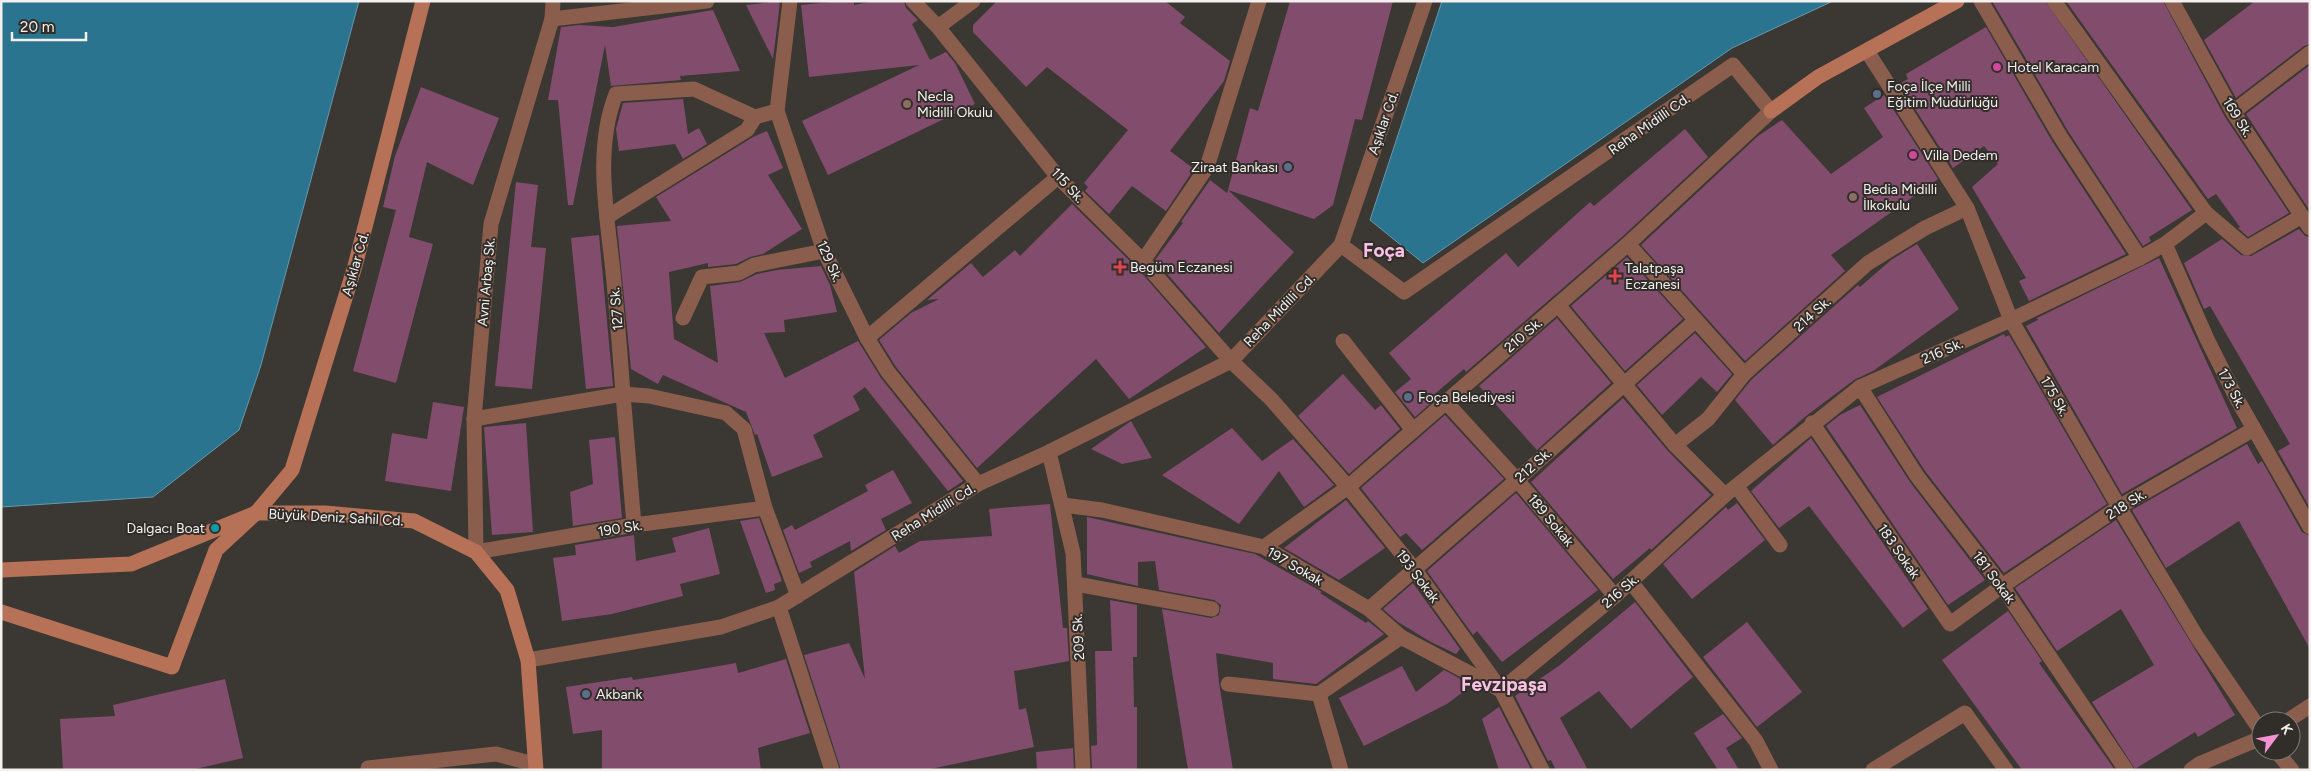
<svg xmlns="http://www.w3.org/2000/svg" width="2311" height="771" font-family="Figtree,sans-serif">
	<rect width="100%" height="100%" fill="#3b3733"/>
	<g fill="#2b7490" stroke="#6799ac">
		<polygon points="1,1 359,1 261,365 239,430 153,497 1,507"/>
		<polygon points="1442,1 1833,1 1732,48 1423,263 1370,220"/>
	</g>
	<g fill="#824d6c">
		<polygon points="780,1 778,19 773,59 746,5"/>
		<polygon points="839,1 854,1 854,5 874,1 904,1 906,8 918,20 912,24 930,60 946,52 955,63 975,104 828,175 802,121 919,65 809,77 801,5"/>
		<polygon points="997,1 1165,1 1185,17 1180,23 1230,61 1224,81 1170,151 1194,169 1166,211 1132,186 1109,214 1085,191 1088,187 1084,183 1128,130 1047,67 1026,87 973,32 973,25"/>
		<polygon points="1290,1 1393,1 1362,120 1355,119 1333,205 1314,219 1228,190 1250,108 1258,111"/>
		<polygon points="1992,1 2045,1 2192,210 2149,237 2151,241 2143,246 2068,131"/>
		<polygon points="2066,1 2163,1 2225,117 2289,213 2248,237 2238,228 2240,227 2216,194 2208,199"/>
		<polygon points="2255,1 2310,1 2310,44 2304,46 2236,98 2204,40"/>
		<polygon points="713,10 740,71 680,76 681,80 611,86 605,45 573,205 568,205 558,100 548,100 561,27 579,25 613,27"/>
		<polygon points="1986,27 2052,141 2126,254 2029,301 2019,281 2026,278 1972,187 1998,164 1984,146 1953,168 1899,84 1908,79 1906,74"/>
		<polygon points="2310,65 2310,211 2246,114"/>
		<polygon points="421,87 499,118 473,185 427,162 409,237 433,244 396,383 353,371 396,210 383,207 395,156"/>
		<polygon points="1884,95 1938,179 1831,255 1845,271 1745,361 1641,245 1758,136 1782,120 1831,174 1883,137 1864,108"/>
		<polygon points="683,99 688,134 699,128 707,144 683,159 675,144 619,151 616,129 623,103"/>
		<polygon points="1685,129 1708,157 1622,237 1466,372 1464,369 1430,398 1433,401 1415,417 1395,392 1411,379 1389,353 1506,253 1518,267 1590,202 1594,206"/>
		<polygon points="767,131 783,168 768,175 802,229 763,254 750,257 736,264 708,267 708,263 669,272 674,339 718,363 710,286 740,282 757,274 777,270 821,266 830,285 837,312 784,320 785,332 764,333 785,378 858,341 881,378 963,481 948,491 865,387 853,396 860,410 813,435 823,457 772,477 757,434 755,435 746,412 663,375 658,384 631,369 617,226 671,221 656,197 753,137"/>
		<polygon points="1210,180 1227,193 1228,190 1294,252 1219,333 1155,260 1183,223 1181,222"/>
		<polygon points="516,182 538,185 531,247 546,248 532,389 495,386"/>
		<polygon points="1072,204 1139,270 1206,347 1129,399 1096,359 977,468 896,367 879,340 911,313 939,299 927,300 971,263 983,277 1015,250 1020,256"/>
		<polygon points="2299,229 2305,236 2310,237 2310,508 2278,451 2290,444 2210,306 2204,309 2184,263 2222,239 2241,255 2251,256"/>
		<polygon points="599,235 613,386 586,389 571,238"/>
		<polygon points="1917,244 1959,309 1873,371 1854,380 1806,416 1773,445 1735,400 1751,380 1858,285 1860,287 1891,260"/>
		<polygon points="1627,257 1683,319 1625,371 1571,306"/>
		<polygon points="2159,258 2237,428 2122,494 2026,326 2038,320 2037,318"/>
		<polygon points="1557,318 1611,383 1537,450 1479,386"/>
		<polygon points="1695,333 1732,374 1717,392 1701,377 1662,415 1637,385"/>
		<polygon points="2004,334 2005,337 2009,335 2107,504 2004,573 1925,471 1877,397"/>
		<polygon points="1343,374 1375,410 1381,405 1400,429 1349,474 1298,416"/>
		<polygon points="1623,398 1668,451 1711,495 1651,550 1650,548 1613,579 1531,482"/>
		<polygon points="433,402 464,407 451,491 385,481 392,433 427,439"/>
		<polygon points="1860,405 1910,482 1985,580 1948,605 1826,426 1840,415"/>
		<polygon points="1445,415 1504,479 1422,550 1406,533 1400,537 1361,488"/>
		<polygon points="1131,421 1152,458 1122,464 1091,449"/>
		<polygon points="526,423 533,532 492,535 484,427"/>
		<polygon points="1232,428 1262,461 1293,439 1334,485 1304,507 1279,471 1239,524 1162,475"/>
		<polygon points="615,437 622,518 573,526 570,492 593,484 589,440"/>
		<polygon points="1811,438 1928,609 1903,628 1809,506 1779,528 1751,491"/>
		<polygon points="2247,444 2258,464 2262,461 2302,532 2310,536 2310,649 2239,521 2166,568 2132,510"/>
		<polygon points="893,470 912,503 881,519 886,530 851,551 850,541 810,562 812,567 799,573 783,530 792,525 795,530 868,491 865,485"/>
		<polygon points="1516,493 1598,590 1502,662 1477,631 1473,635 1427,571"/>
		<polygon points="1346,500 1385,548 1339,580 1284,548"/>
		<polygon points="1737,503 1765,540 1692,599 1663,564 1726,507 1728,510"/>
		<polygon points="1050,504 1063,628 1067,628 1069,661 1014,671 1019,710 1026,708 1034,747 926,770 841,770 804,655 849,643 865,679 854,572 895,546 899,553 920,541 992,536 989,509"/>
		<polygon points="1087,517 1255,554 1322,592 1320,593 1366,623 1368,621 1384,634 1316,684 1273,679 1273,663 1216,653 1219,683 1233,770 1188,770 1162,609 1211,618 1219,615 1221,605 1214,600 1159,590 1155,561 1138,562 1138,586 1087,574"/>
		<polygon points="759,518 782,581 774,584 775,590 766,593 740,521"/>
		<polygon points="2116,520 2235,715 2198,737 2195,732 2135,769 2092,702 2154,665 2121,609 2057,651 2015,588"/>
		<polygon points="709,528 720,574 680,584 683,596 612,614 562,621 553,558 576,555 575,545 634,535 636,561 676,552 672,538"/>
		<polygon points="1413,583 1460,649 1456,654 1431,642 1398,622 1383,609"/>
		<polygon points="1110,600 1137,605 1137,657 1133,657 1134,707 1137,707 1137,770 1092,770 1091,746 1097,745 1095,651 1112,651"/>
		<polygon points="1635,602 1693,677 1631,729 1599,691 1560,718 1588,770 1556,770 1551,760 1548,761 1515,696 1560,665"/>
		<polygon points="2008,611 2042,661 2039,663 2115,770 2022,770 1942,660"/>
		<polygon points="1747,622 1802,692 1757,727 1703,657"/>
		<polygon points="786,659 810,733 758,748 761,770 602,770 602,730 573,734 566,687 632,677 633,680 678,673 736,663 738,673"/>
		<polygon points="1402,666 1416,692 1444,670 1459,678 1467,689 1447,704 1364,746 1339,698"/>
		<polygon points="225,679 243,758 191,770 63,770 60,719 115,716 113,705"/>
		<polygon points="1499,707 1531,769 1499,770 1482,719"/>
		<polygon points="1723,714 1742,738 1726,748 1739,770 1718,770 1694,733"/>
		<polygon points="1073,748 1074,770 1037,770 1036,752"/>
	</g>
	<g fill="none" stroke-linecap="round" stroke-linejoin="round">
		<g stroke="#8a5d4d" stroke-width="15">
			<polyline points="623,394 634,525"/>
			<polyline points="368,770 368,768 496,754 534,764"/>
		</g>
		<g stroke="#8a5d4d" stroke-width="15">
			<polyline points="553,1 552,19 491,224 474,419 476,552 634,525 765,508"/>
			<polyline points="790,1 777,111 824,251 867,338 888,372 978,484"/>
			<polyline points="913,1 938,27 1058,177 1143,261 1231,361 1271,399 1348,487 1415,570 1501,690 1542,770"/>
			<polyline points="1981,1 2060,136 2140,258"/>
			<polyline points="2172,1 2233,112 2310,228"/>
			<polyline points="552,19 707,1"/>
			<polyline points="938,27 973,1"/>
			<polyline points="1867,51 1967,208 2011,320 2119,507 2197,637 2261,731"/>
			<polyline points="2233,112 2310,53"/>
			<polyline points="2206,213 2247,248 2302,216"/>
			<polyline points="607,217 747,130 755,117"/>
			<polyline points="1628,244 1744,374"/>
			<polyline points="2165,244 2207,339 2237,399 2310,527"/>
			<polyline points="1143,261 1207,167 1259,1"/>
			<polyline points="1558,305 1675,445 1725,495"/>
			<polyline points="683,318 702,277 739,273 754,265 824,251"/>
			<polyline points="867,338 1058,177"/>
			<polyline points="1343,341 1413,430"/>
			<polyline points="1860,387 1917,476 2002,586 2126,770"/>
			<path d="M623,394C620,353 617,313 613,272C607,215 594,149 616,94L694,89L755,117L777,111"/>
			<polyline points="1445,401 1517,480 1615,596"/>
			<polyline points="474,419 623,394 649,396 726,413 744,429 765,508 798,596"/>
			<polyline points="1812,423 1950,624 2002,586 2119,507 2254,429"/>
			<polyline points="1675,445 1708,419 1744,374 1868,263 1925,228 1967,208"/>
			<polyline points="1049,452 1073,553 1083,770"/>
			<polyline points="1737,487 1780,545"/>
			<polyline points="1063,505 1102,510 1264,547 1369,609 1401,637 1501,690 1615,596 1725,495 1860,387 2011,320 2140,258 2165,244 2206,213 2054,1"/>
			<polyline points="1264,547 1348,487 1628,244 1771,111 1733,65 1404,292 1341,245"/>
			<polyline points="1631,582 1756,741 1771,770"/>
			<polyline points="1076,584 1212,609"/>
			<polyline points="779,607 832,770"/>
			<polyline points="1369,609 1517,480 1696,320"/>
			<polyline points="528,660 721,627 779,607 978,484 1049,452 1231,361 1341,245 1425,1"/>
			<polyline points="1228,684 1319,694"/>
			<polyline points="2287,721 2310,706"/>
			<polyline points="2276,751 2292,770"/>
			<polyline points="1341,770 1319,694 1401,637"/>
			<polyline points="1873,770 1965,713 2006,770"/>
			<polyline points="2191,770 2199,764 2261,738"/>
		</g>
		<g stroke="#b77156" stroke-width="15">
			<polyline points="1771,111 1818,77 1957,1"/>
			<polyline points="1,570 131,564 256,513 325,513 414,521 476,552 507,590 528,660 536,770"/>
			<polyline points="1,612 172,667 216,550 256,513 292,470 355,266 423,1"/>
		</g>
	</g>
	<g fill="#d1479c" stroke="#312d29" stroke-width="2">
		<circle cx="1997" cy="67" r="5"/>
		<circle cx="1913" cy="155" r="5"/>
	</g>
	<g fill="#5c6f8a" stroke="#312d29" stroke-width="2">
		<circle cx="1877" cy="94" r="5"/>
		<circle cx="1288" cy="167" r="5"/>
		<circle cx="1408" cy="397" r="5"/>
		<circle cx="586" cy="694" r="5"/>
	</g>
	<g fill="#8d6e63" stroke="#312d29" stroke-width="2">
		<circle cx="907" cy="104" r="5"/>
		<circle cx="1853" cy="197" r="5"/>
	</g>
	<g fill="#e0444e" stroke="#312d29" stroke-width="2">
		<path d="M1117.5 259.5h5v5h5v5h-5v5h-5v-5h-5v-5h5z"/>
		<path d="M1612.5 268.5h5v5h5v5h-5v5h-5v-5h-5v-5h5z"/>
	</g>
	<circle fill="#0f9aa8" stroke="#312d29" stroke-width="2" cx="215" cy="528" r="5"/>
	<g text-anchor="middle" stroke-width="4" stroke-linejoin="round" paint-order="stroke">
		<g font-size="14" fill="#f3f0ee" stroke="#312d29" text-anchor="start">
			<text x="2007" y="72">Hotel Karacam</text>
			<text x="1887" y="91">Foça İlçe Milli<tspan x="1887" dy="16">Eğitim Müdürlüğü</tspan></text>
			<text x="917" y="101">Necla<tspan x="917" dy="16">Midilli Okulu</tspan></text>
			<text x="1923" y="160">Villa Dedem</text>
			<text x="1278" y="172" text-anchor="end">Ziraat Bankası</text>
			<text x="1863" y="194">Bedia Midilli<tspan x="1863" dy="16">İlkokulu</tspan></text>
			<text x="1130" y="272">Begüm Eczanesi</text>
			<text x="1625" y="273">Talatpaşa<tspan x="1625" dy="16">Eczanesi</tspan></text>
			<text x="1418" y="402">Foça Belediyesi</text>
			<text x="205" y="533" text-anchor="end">Dalgacı Boat</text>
			<text x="596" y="699">Akbank</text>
		</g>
		<g font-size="14" fill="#f3f0ee" stroke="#312d29">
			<text transform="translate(2238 117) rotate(58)" y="5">169 Sk.</text>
			<text transform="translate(1383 123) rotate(-71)" y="5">Aşıklar Cd.</text>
			<text transform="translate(1649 124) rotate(-35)" y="5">Reha Midilli Cd.</text>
			<text transform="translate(1068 185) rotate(47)" y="5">115 Sk.</text>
			<text transform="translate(830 261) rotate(66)" y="5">129 Sk.</text>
			<text transform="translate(355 264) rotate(-74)" y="5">Aşıklar Cd.</text>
			<text transform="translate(486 282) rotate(-85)" y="5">Avni Arbaş Sk.</text>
			<text transform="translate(616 309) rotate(-95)" y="5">127 Sk.</text>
			<text transform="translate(1279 310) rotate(-46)" y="5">Reha Midilli Cd.</text>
			<text transform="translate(1812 314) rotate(-42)" y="5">214 Sk.</text>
			<text transform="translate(1523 335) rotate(-41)" y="5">210 Sk.</text>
			<text transform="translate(1942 351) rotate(-24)" y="5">216 Sk.</text>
			<text transform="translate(2232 388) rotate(62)" y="5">173 Sk.</text>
			<text transform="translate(2055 396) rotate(60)" y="5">175 Sk.</text>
			<text transform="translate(1533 465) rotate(-42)" y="5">212 Sk.</text>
			<text transform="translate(2126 504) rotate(-32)" y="5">218 Sk.</text>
			<text transform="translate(933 512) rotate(-32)" y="5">Reha Midilli Cd.</text>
			<text transform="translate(336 517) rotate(3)" y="5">Büyük Deniz Sahil Cd.</text>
			<text transform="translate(1551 520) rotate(50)" y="5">189 Sokak</text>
			<text transform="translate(620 528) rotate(-9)" y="5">190 Sk.</text>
			<text transform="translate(1899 551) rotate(55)" y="5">183 Sokak</text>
			<text transform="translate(1295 566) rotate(30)" y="5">197 Sokak</text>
			<text transform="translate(1418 576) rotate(53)" y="5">193 Sokak</text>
			<text transform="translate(1994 577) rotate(53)" y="5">181 Sokak</text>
			<text transform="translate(1620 591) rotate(-41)" y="5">216 Sk.</text>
			<text transform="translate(1078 637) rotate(-93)" y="5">209 Sk.</text>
		</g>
		<g font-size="19" font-weight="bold" fill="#fbc1e5" stroke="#312d29">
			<text x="1384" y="257">Foça</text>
			<text x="1504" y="691">Fevzipaşa</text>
		</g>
	</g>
	<rect width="2311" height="771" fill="none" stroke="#f3f0ee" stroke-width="5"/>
	<g transform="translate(2276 736) rotate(58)"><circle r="24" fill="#312d29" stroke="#7f7b78"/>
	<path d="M0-4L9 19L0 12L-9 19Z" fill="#f591d2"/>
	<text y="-8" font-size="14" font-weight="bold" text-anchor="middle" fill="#f3f0ee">K</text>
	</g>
	<path d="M12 32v8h74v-8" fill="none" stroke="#f3f0ee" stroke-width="2.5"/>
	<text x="20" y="32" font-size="15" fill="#f3f0ee" stroke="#312d29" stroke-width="4" paint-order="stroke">20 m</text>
</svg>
